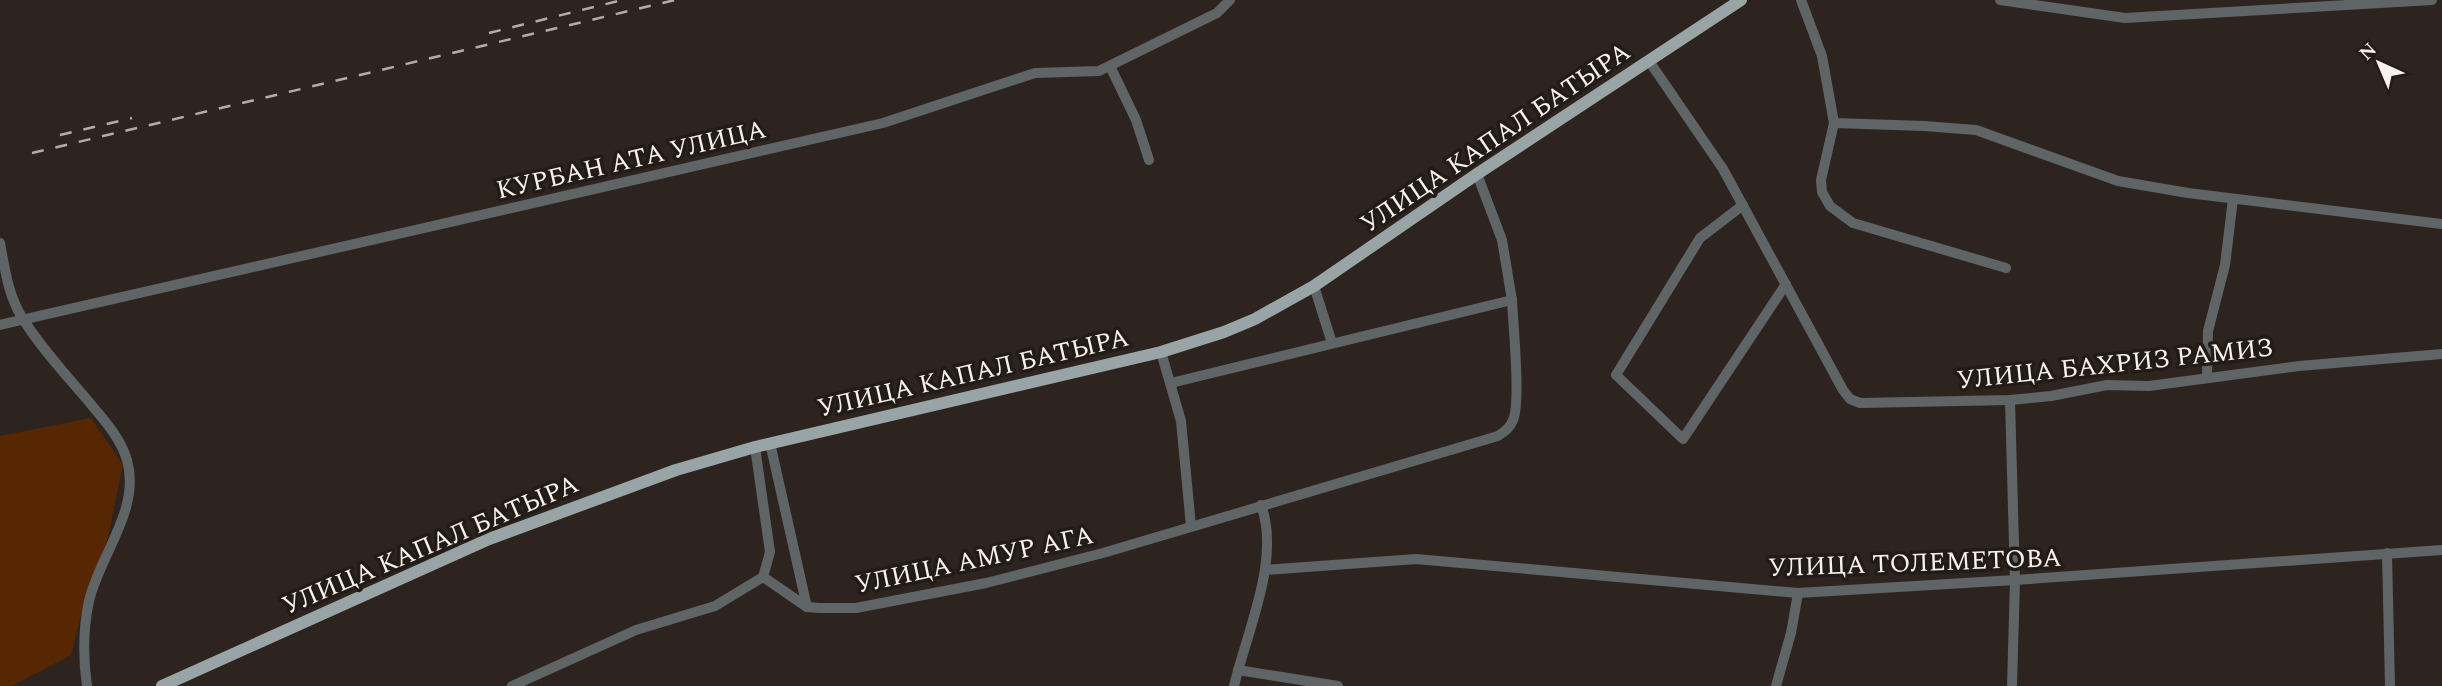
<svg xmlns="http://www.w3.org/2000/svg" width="2442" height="686" font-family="Spectral,serif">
	<rect width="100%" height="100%" fill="#2d241f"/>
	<polygon fill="#572704" points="91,418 123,465 108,537 82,612 71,655 12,686 0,686 0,436"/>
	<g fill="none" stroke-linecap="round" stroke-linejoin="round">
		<g stroke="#5f6566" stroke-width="10">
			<polyline points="1801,0 1822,56 1834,123 1821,180 1822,192 1830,206 1853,223 2006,268"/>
			<polyline points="2000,0 2125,18 2432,0"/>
			<polyline points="1649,61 1723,169 1843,390 1850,399 1860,403 2010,400 2051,396 2107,385 2149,386 2299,366 2442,354"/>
			<polyline points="1110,66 1136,120 1149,160"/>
			<polyline points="1834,123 1924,126 1976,130 2118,181 2188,193 2442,224"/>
			<polyline points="1743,205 1700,238 1616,375 1683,439 1786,284"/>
			<path d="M0,243C5,269 8,296 23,319C41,348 67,376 89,402C104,420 120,437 127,460C141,510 100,554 89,601C83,629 83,658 87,686"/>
			<polyline points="1314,286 1332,343"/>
			<polyline points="0,325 883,123 1035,73 1099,71 1217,13 1230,0"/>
			<polyline points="1161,352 1181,421 1191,526"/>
			<polyline points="2207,377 2208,331 2225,265 2233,199"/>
			<polyline points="1171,383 1512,300 1502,240 1477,174"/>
			<polyline points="2010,400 2015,580 2012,686"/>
			<polyline points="770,443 807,607"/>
			<polyline points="755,447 770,552 763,577"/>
			<polyline points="2387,553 2390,686"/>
			<polyline points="1265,570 1416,559 1798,593 2015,580 2442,550"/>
			<polyline points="1238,670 1338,686"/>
			<path d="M512,686L636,630L715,606L763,577L807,607L819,608H856L986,583L1103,553L1498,436C1505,431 1510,428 1513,420C1521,402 1513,324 1512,300"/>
			<path d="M1234,686C1247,631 1281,559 1261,505"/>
			<polyline points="1776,686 1791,633 1798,593"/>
		</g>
		<polyline stroke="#98a4a5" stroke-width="12" points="162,686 489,539 676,470 755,447 1161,352 1224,332 1255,319 1314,286 1477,174 1741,0"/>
		<g stroke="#b3aca8" stroke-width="2.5" stroke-dasharray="12 12" stroke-linecap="butt">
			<polyline points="489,33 622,0"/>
			<polyline points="60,135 132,118"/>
			<polyline points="32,153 675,0"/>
		</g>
	</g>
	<g text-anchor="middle" stroke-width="7" stroke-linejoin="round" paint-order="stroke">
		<g font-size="26" fill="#f8f2ef" stroke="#231b16">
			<text transform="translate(1495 137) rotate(-34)" y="9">УЛИЦА КАПАЛ БАТЫРА</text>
			<text transform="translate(631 159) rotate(-13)" y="9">КУРБАН АТА УЛИЦА</text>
			<text transform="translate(2115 363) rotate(-6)" y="9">УЛИЦА БАХРИЗ РАМИЗ</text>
			<text transform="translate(973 372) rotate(-13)" y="9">УЛИЦА КАПАЛ БАТЫРА</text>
			<text transform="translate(430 544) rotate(-23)" y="9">УЛИЦА КАПАЛ БАТЫРА</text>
			<text transform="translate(974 559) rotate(-12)" y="9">УЛИЦА АМУР АГА</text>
			<text transform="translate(1915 562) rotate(-2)" y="9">УЛИЦА ТОЛЕМЕТОВА</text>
		</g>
	</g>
	<g transform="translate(2379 63) rotate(316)" stroke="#231b16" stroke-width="5" paint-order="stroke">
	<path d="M0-5L12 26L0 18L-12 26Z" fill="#f8f2ef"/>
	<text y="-10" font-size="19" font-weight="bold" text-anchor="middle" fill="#f8f2ef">N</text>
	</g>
</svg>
